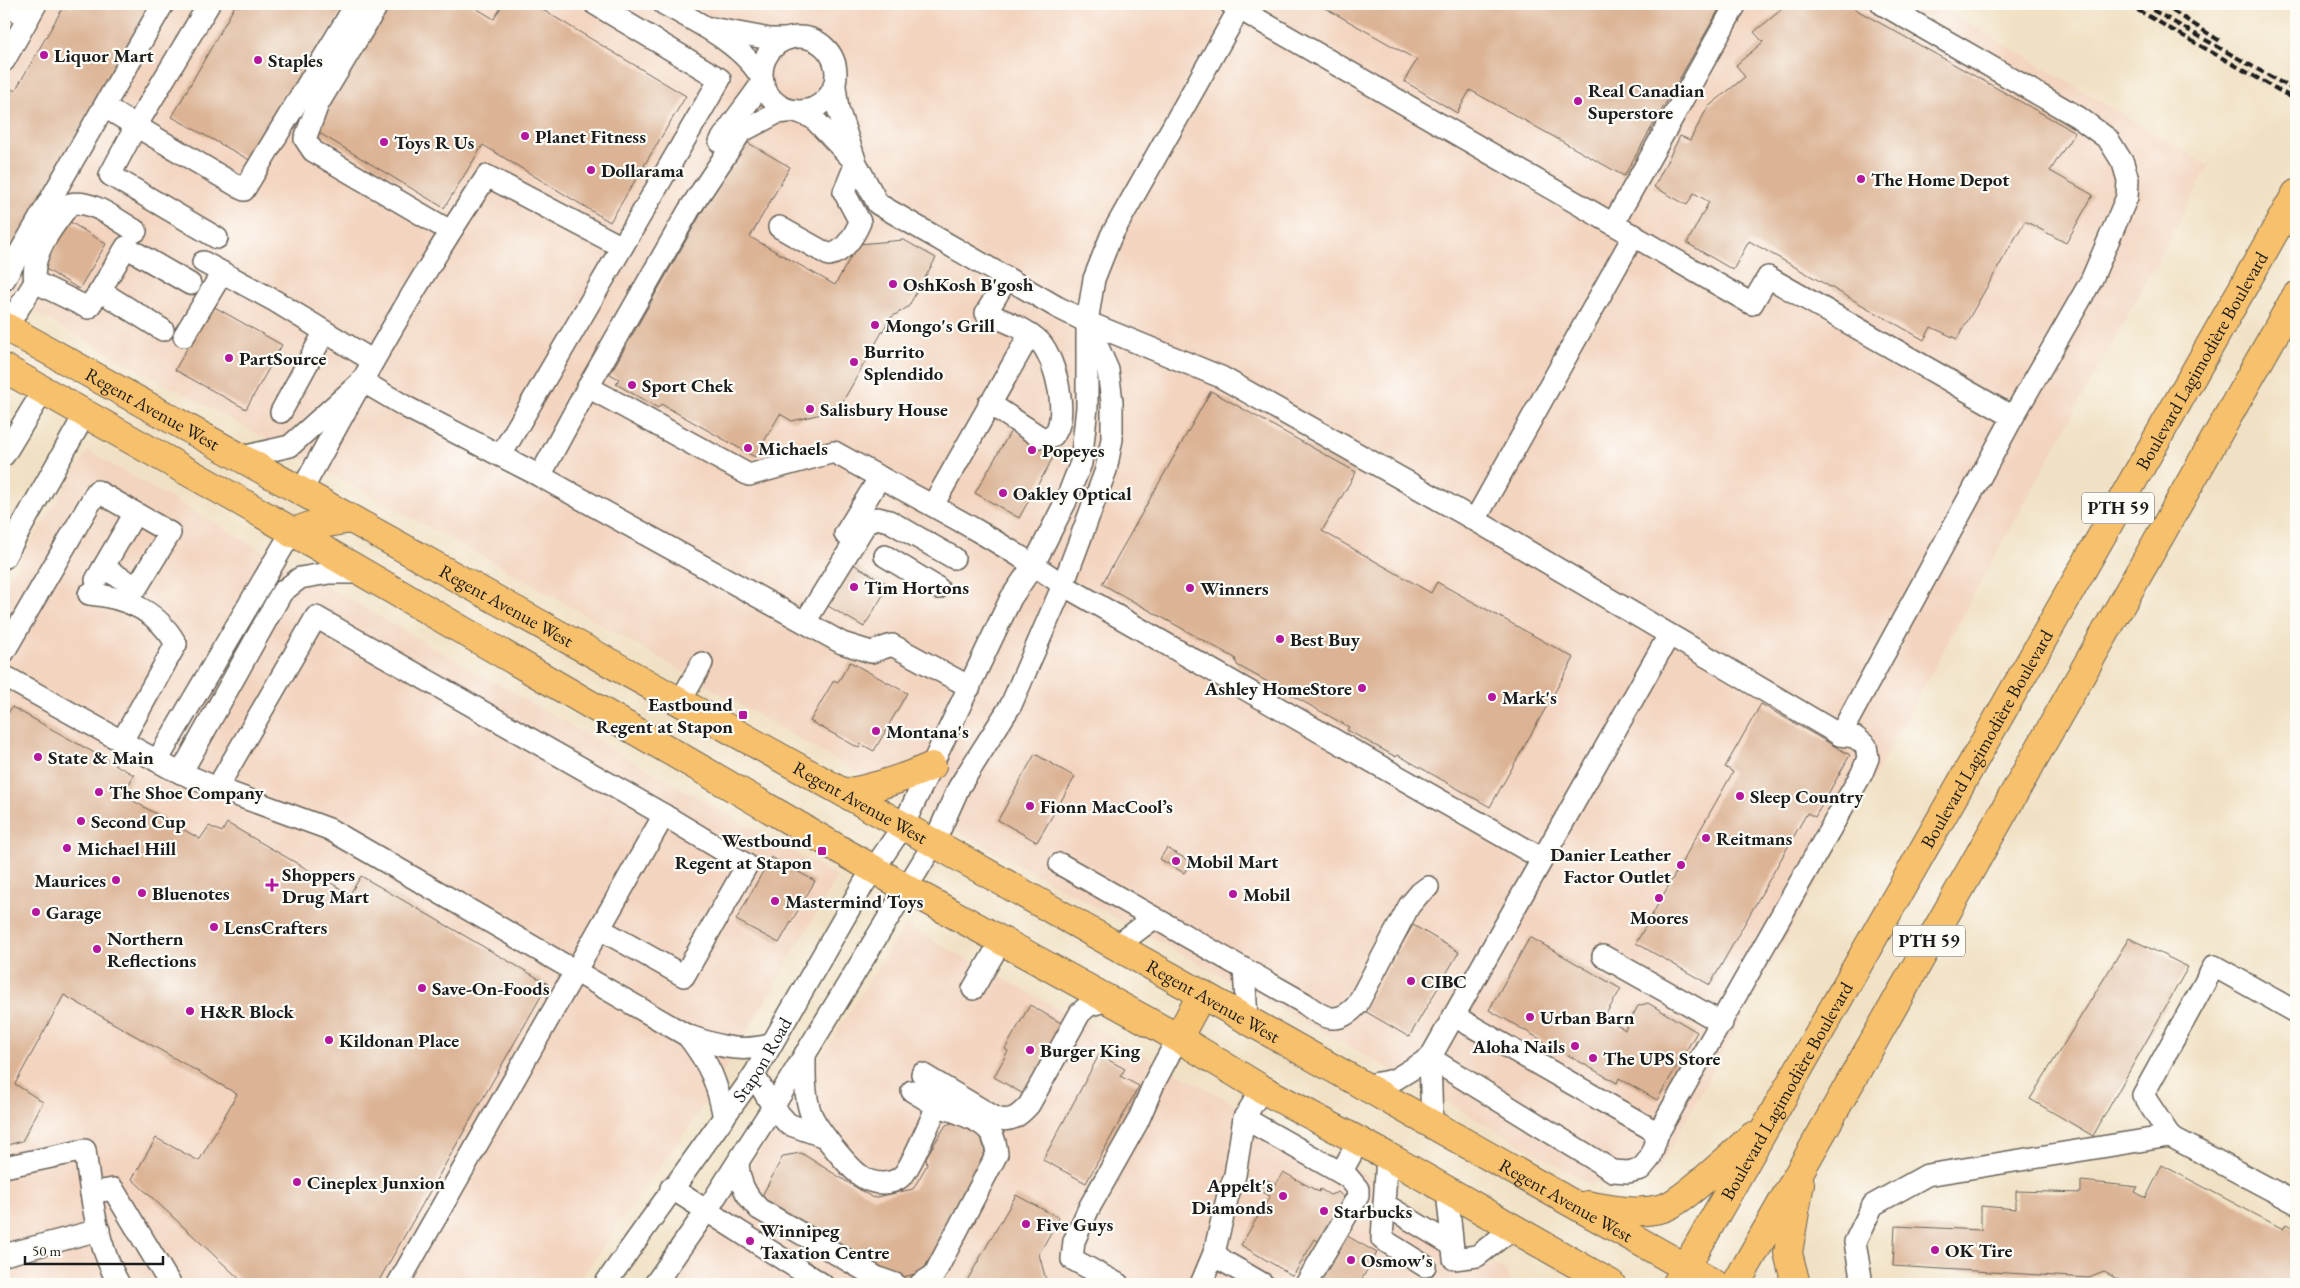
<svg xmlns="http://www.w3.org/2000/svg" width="2300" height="1288" font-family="'EB Garamond',serif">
	<rect width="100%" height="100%" fill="#fdfcf7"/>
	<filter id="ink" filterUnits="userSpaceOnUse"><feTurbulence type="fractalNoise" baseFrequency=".02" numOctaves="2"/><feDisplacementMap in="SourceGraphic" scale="10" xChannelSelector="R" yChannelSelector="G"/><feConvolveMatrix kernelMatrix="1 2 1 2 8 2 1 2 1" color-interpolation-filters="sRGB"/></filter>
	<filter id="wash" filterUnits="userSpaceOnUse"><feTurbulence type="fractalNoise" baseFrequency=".0096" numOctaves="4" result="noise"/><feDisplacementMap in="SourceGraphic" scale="20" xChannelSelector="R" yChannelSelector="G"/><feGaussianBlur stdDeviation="1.12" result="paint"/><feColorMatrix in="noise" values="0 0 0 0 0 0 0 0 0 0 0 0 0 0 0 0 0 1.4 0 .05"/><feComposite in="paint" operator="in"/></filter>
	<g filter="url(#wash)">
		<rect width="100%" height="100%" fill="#f1e1c4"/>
		<g fill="#f3d4bf">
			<polygon points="4,4 1937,4 2209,166 1656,1175 1590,1184 1372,1059 958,831 495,563 4,296"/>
			<polygon points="88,451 837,877 707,1101 577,1284 4,1284 4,586"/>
			<polygon points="905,925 1378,1182 1506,1272 1513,1284 669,1284 769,1139"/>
		</g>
		<g id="blocks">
			<g fill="#dcb495">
				<polygon points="65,4 73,8 75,4 153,4 4,261 4,95 8,87 15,91"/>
				<polygon points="236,4 345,4 255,163 172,117"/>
				<polygon points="386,4 469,4 494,19 503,4 533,4 686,96 610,222 483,145 444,208 311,128"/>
				<polygon points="1318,4 1722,4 1624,176 1470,90 1457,113 1404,81 1417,60"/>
				<polygon points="1777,4 1846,4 2075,132 2050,171 2093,195 2066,243 2025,221 1957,339 1931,327 1924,340 1749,241 1733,270 1687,243 1709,202 1694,193 1687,205 1654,187 1680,136 1690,140 1708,107 1745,77 1736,65 1763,42 1754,32 1781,10"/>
				<polygon points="743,140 790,167 750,237 835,285 858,244 904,240 936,258 908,307 890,318 838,410 792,421 780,414 755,457 661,404 658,408 616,384 619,379 610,374"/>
				<polygon points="67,220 106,244 79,289 39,265"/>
				<polygon points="211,305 282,345 246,409 175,370"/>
				<polygon points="1211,391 1356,472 1322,531 1431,593 1437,582 1574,658 1490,807 1398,755 1396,757 1347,730 1349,727 1237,665 1235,658 1102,584"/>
				<polygon points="1012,429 1055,454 1019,518 975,493"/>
				<polygon points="846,560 889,585 864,627 821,602"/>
				<polygon points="850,662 907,693 874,751 861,744 859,748 810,721 834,680 838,682"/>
				<polygon points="1761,704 1850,755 1815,817 1807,813 1710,985 1636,943 1733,772 1725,767"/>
				<polygon points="12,707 134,775 123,795 200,839 209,826 222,832 227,823 350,894 361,876 548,984 377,1284 245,1284 132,1179 156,1138 199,1161 237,1094 64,995 15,1084 43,1102 22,1141 4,1146 4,720"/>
				<polygon points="1035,754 1075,777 1037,842 998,820"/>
				<polygon points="1167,848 1191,862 1184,873 1160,859"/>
				<polygon points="771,857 815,881 779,943 736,920"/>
				<polygon points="1413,925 1459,952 1409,1037 1363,1010"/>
				<polygon points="1530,937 1621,989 1604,1017 1625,1030 1638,1006 1648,1003 1697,1032 1657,1100 1619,1078 1617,1083 1489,1010"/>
				<polygon points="2129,938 2188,967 2093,1136 2030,1099"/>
				<polygon points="1030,1005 1066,1026 1027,1096 994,1077 1008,1051 1005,1049"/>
				<polygon points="1099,1055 1125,1069 1120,1076 1139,1086 1086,1183 1043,1160"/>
				<polygon points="957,1121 981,1135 988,1165 929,1270 900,1278 766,1206 763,1194 783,1156 801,1153 873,1198 913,1189 927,1165 926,1157 946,1125"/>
				<polygon points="2162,1165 2283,1229 2286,1224 2296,1229 2296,1284 2127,1284 2104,1272 2089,1278 1893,1266 1895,1226 1981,1230 1981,1206 2016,1209 2016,1191 2081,1193 2081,1181 2138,1187 2135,1192 2146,1198"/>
				<polygon points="1283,1172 1319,1192 1320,1189 1330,1195 1338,1192 1344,1197 1346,1205 1321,1243 1315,1239 1293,1276 1241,1245 1270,1196 1261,1191 1267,1180 1276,1184"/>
				<polygon points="1016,1195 1059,1218 1039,1254 1047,1284 965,1284"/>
				<polygon points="1344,1234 1377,1253 1359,1284 1316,1284"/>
			</g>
		</g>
	</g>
	<g filter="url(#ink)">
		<use href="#blocks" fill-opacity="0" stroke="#676157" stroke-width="1"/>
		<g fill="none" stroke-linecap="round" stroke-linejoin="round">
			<defs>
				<g id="minor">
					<polyline points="4,4 28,18"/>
					<polyline points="209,4 136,126 244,190 356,4"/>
					<polyline points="378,4 318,104 305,139 313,151 450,231"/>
					<path d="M664,4C697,22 746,46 763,81C750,102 733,120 720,142"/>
					<polyline points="1231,4 1752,304 1768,277 2013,417 1840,735"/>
					<polyline points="1882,4 2078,117 2108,139 2123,163 2128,180 2127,197 2091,281 2013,417"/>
					<polyline points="711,28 770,39 787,39"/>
					<circle cx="799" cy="74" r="37"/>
					<polyline points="4,61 36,4"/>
					<polyline points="835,86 838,109 856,163 878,204 1057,307 1087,322 1221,377 1475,520 1840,735 1855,737 1866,746 1868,758 1862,773 1658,1133 1650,1158 1641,1169 1628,1172 1613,1171 1430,1058"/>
					<polyline points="105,107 136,126 110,175 217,238"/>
					<polyline points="1613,224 1736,4"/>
					<path d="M779,227L829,255C845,252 854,236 860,222L844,192L856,163"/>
					<polyline points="203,262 275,301 373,361"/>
					<polyline points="4,280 163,4"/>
					<path d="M35,282C30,254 53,226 70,204C92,199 117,220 136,231"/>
					<polyline points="7,327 35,282 88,308 100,291"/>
					<polyline points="163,330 100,291 126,247 190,284"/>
					<polyline points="184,336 222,273"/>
					<polyline points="588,387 689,210 741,132 777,113 796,111 813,118 852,159"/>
					<path d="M989,403L1040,437L1050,438C1072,424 1056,359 1040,342C1026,328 1004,321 986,313L1007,278"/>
					<polyline points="281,412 324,333"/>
					<polyline points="4,455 43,391"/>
					<polyline points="501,455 720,79 595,4"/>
					<polyline points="242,457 290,446 362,381 408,408 540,476"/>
					<path d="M302,490C360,383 419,277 487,176L622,247"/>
					<polyline points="933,505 1030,334"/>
					<polyline points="1475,520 1634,235"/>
					<polyline points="845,534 880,477"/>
					<polyline points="885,556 938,588"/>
					<polyline points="4,558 85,414"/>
					<polyline points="96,580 135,513"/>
					<path d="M89,594C125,597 158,611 176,644"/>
					<polyline points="805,622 867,522 877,518 889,521 954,558"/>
					<polyline points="4,652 97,491 170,533 137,587 103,568"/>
					<path d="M4,676L170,768L217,788L329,829L686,1035C719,1046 737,1053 771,1045"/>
					<path d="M970,687L892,645L871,652L842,643L540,476L588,387L749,475L834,452C911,495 991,534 1063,585L1541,858"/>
					<polyline points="680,702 702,663"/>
					<polyline points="122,741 176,644"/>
					<polyline points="157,761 291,533"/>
					<polyline points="181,773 282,592 300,578 329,573 361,573"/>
					<polyline points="217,788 316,617 664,815 747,865 684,976 600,929"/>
					<path d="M1060,864L1304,1003C1324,1019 1338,1026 1357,1005L1409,906L1420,893L1428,887"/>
					<polyline points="1115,947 1154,918"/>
					<polyline points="1603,956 1722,1023"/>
					<polyline points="1244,969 1247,1019"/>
					<polyline points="973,989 1001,941"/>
					<polyline points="2296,1012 2214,966 2143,1095 2170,1136 2296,1203"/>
					<polyline points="1454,1016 1658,1133"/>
					<path d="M687,1035C710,1065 717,1081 724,1118"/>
					<path d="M805,1054C805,1074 804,1095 811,1114C817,1129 848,1167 861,1176C873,1185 892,1186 903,1175C911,1167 931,1119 937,1106L912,1091"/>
					<polyline points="1430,1058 1432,1124"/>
					<path d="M922,1074L996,1118C1011,1123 1019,1116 1029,1105L1080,1013L1088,1006L1108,1000"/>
					<polyline points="754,1075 773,1107 788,1124 825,1137"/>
					<polyline points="1363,1086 1394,1080 1430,1058 1669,635"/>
					<polyline points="1244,1118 1348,1177 1358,1189 1358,1196 1306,1284"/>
					<polyline points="1387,1156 1382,1239 1425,1266"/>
					<path d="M738,1162C739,1182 745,1195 759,1209L878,1278L895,1284"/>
					<path d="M4,1167L85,1150C91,1195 96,1244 119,1284"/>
					<polyline points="1341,1173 1358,1142"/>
					<polyline points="671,1188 822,1284"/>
					<polyline points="1447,1191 1454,1259 1477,1256 1512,1229"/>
					<polyline points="91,1193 113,1189 170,1284"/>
					<polyline points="1384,1204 1452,1245"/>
					<polyline points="1214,1253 1225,1262 1263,1284"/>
					<polyline points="4,1255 99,1230"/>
					<polyline points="398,1284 664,815"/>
					<path id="s1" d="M605,1284L754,1075L863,885L903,826L1011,598L1034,564L1065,503L1081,463L1087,407V322L1094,279L1111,236L1242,4"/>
					<polyline points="655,1284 707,1210 773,1107 934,843 959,787 1011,705 1063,585 1106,470 1112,439 1112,402 1108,370 1090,329"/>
					<path d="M920,1284L934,1275L997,1154C996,1146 995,1138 990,1132C982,1120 951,1110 937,1106"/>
					<polyline points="1118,1284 1072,1259 1074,1241 1089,1208 1138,1121 1155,1081 1178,1038"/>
					<polyline points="1201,1284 1214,1253 1228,1195 1235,1175 1244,1118 1262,1089"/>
					<polyline points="1862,1284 1855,1242 1873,1205 1927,1175 2170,1136"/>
				</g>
				<g id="major">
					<path id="s2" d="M4,326L934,843L1715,1284"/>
					<polyline points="4,368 238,500 906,888 1178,1038 1262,1089 1387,1156 1611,1284"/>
					<polyline points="291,533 310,526 351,519"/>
					<path d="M844,793C876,788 902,779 932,766"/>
					<polyline points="1178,1038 1202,994"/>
					<path d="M1587,1205C1612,1210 1638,1215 1663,1208C1685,1201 1733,1153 1753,1136"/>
					<path id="s3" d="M1677,1283L2296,194"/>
					<polyline points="1736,1284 2296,296"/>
					<polyline points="1796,1284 1788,1253 1800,1183"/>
				</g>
			</defs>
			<use href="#minor" stroke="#676157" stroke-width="24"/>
			<use href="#major" stroke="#676157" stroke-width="30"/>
			<use href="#minor" stroke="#fff" stroke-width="21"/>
			<use href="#major" stroke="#f7c06c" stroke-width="28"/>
			<g stroke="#1c1c1c" stroke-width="4" stroke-dasharray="8 4" stroke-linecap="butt">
				<polyline points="2127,4 2296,100"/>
				<polyline points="2142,4 2296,91"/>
				<polyline points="2162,4 2220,41"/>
			</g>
		</g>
	</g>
	<g fill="#b5179e" stroke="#fdfcf7" stroke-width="2">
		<circle cx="44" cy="55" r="5"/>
		<circle cx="258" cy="60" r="5"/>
		<circle cx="1578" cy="101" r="5"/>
		<circle cx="525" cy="136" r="5"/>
		<circle cx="384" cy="142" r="5"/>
		<circle cx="591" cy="170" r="5"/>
		<circle cx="1861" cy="179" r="5"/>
		<circle cx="893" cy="284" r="5"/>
		<circle cx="875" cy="325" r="5"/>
		<circle cx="229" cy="358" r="5"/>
		<circle cx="854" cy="362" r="5"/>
		<circle cx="632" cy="385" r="5"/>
		<circle cx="810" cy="409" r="5"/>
		<circle cx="748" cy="448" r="5"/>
		<circle cx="1032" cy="450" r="5"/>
		<circle cx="1003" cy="493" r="5"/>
		<circle cx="854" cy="587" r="5"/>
		<circle cx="1190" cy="588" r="5"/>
		<circle cx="1280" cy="639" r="5"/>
		<circle cx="1362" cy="688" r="5"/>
		<circle cx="1492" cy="697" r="5"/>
		<rect x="738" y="710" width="10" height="10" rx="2.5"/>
		<circle cx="876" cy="731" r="5"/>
		<circle cx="38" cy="757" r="5"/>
		<circle cx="99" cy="792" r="5"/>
		<circle cx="1740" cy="796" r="5"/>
		<circle cx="1030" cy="806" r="5"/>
		<circle cx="81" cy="821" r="5"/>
		<circle cx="1706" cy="838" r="5"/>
		<circle cx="67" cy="848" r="5"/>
		<rect x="817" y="846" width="10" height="10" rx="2.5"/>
		<circle cx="1176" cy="861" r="5"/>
		<circle cx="1681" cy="865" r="5"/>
		<circle cx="116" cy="880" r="5"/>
		<path d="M269.5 877.5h5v5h5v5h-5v5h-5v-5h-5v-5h5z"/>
		<circle cx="142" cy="893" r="5"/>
		<circle cx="1233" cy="894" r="5"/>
		<circle cx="1659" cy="898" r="5"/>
		<circle cx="775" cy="901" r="5"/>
		<circle cx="36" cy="912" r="5"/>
		<circle cx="214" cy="927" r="5"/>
		<circle cx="97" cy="949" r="5"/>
		<circle cx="1411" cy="981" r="5"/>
		<circle cx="422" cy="988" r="5"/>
		<circle cx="190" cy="1011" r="5"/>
		<circle cx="1530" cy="1017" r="5"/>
		<circle cx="329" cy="1040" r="5"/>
		<circle cx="1575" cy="1046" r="5"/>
		<circle cx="1030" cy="1050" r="5"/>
		<circle cx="1593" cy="1058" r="5"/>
		<circle cx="297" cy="1182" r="5"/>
		<circle cx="1283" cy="1196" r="5"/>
		<circle cx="1324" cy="1211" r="5"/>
		<circle cx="1026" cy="1224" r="5"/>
		<circle cx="750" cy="1241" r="5"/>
		<circle cx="1935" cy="1250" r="5"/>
		<circle cx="1351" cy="1260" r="5"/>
	</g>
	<g text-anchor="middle" stroke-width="4.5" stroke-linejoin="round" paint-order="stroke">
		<g fill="#fdfcf7" stroke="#605f5e" stroke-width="1">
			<rect x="2082" y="492.5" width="72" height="31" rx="4"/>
			<rect x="1893" y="925.5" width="72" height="31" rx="4"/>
		</g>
		<g font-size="18" font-weight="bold" fill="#1c1c1c">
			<text x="2118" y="514">PTH 59</text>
			<text x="1929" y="947">PTH 59</text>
		</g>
		<g font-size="19" font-weight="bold" fill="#1c1c1c" stroke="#fdfcf7" text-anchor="start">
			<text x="54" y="62">Liquor Mart</text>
			<text x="268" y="67">Staples</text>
			<text x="1588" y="97">Real Canadian<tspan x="1588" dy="22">Superstore</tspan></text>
			<text x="535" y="143">Planet Fitness</text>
			<text x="394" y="149">Toys R Us</text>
			<text x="601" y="177">Dollarama</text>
			<text x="1871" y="186">The Home Depot</text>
			<text x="903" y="291">OshKosh B'gosh</text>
			<text x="885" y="332">Mongo's Grill</text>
			<text x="864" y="358">Burrito<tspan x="864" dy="22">Splendido</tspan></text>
			<text x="239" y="365">PartSource</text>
			<text x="642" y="392">Sport Chek</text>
			<text x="820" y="416">Salisbury House</text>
			<text x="758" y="455">Michaels</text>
			<text x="1042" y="457">Popeyes</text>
			<text x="1013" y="500">Oakley Optical</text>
			<text x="864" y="594">Tim Hortons</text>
			<text x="1200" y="595">Winners</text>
			<text x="1290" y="646">Best Buy</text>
			<text x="1352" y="695" text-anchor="end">Ashley HomeStore</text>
			<text x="1502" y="704">Mark's</text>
			<text x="733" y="711" text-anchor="end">Eastbound<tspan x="733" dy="22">Regent at Stapon</tspan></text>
			<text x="886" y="738">Montana's</text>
			<text x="48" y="764">State &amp; Main</text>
			<text x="109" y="799">The Shoe Company</text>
			<text x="1750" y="803">Sleep Country</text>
			<text x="1040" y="813">Fionn MacCool’s</text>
			<text x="91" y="828">Second Cup</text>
			<text x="1716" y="845">Reitmans</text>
			<text x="812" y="847" text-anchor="end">Westbound<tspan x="812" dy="22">Regent at Stapon</tspan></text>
			<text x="77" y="855">Michael Hill</text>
			<text x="1671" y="861" text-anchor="end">Danier Leather<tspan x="1671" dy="22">Factor Outlet</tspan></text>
			<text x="1186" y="868">Mobil Mart</text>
			<text x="282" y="881">Shoppers<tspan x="282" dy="22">Drug Mart</tspan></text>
			<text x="106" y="887" text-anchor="end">Maurices</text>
			<text x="152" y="900">Bluenotes</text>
			<text x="1243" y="901">Mobil</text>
			<text x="785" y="908">Mastermind Toys</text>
			<text x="46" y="919">Garage</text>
			<text x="1659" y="924" text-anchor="middle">Moores</text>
			<text x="224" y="934">LensCrafters</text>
			<text x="107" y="945">Northern<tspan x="107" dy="22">Reflections</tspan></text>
			<text x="1421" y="988">CIBC</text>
			<text x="432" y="995">Save-On-Foods</text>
			<text x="200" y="1018">H&amp;R Block</text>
			<text x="1540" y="1024">Urban Barn</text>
			<text x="339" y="1047">Kildonan Place</text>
			<text x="1565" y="1053" text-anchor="end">Aloha Nails</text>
			<text x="1040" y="1057">Burger King</text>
			<text x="1603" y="1065">The UPS Store</text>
			<text x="307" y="1189">Cineplex Junxion</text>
			<text x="1273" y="1192" text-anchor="end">Appelt's<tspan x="1273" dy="22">Diamonds</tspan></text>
			<text x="1334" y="1218">Starbucks</text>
			<text x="1036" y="1231">Five Guys</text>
			<text x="760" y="1237">Winnipeg<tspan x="760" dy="22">Taxation Centre</tspan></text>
			<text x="1945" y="1257">OK Tire</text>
			<text x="1361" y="1267">Osmow's</text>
		</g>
		<g font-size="19" fill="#1c1c1c" stroke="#fdfcf7">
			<text dy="7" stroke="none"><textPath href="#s3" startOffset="1061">Boulevard Lagimodière Boulevard</textPath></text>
			<text dy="7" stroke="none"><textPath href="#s2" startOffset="170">Regent Avenue West</textPath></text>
			<text dy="7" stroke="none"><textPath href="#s2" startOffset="575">Regent Avenue West</textPath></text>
			<text dy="7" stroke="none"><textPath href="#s3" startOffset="626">Boulevard Lagimodière Boulevard</textPath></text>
			<text dy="7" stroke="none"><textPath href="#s2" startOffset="980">Regent Avenue West</textPath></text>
			<text dy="7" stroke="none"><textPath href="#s2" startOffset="1385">Regent Avenue West</textPath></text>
			<text dy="7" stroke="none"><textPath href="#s1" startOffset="274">Stapon Road</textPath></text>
			<text dy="7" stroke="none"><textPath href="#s3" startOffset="221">Boulevard Lagimodière Boulevard</textPath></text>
			<text dy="7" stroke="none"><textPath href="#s2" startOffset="1790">Regent Avenue West</textPath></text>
		</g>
	</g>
	<rect width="2300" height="1288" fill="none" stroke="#fdfcf7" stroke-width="20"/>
	<path d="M25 1256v8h138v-8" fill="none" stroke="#1c1c1c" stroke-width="2.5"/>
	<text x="32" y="1256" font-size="15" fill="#1c1c1c" stroke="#fdfcf7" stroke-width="4" paint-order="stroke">50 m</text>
</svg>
